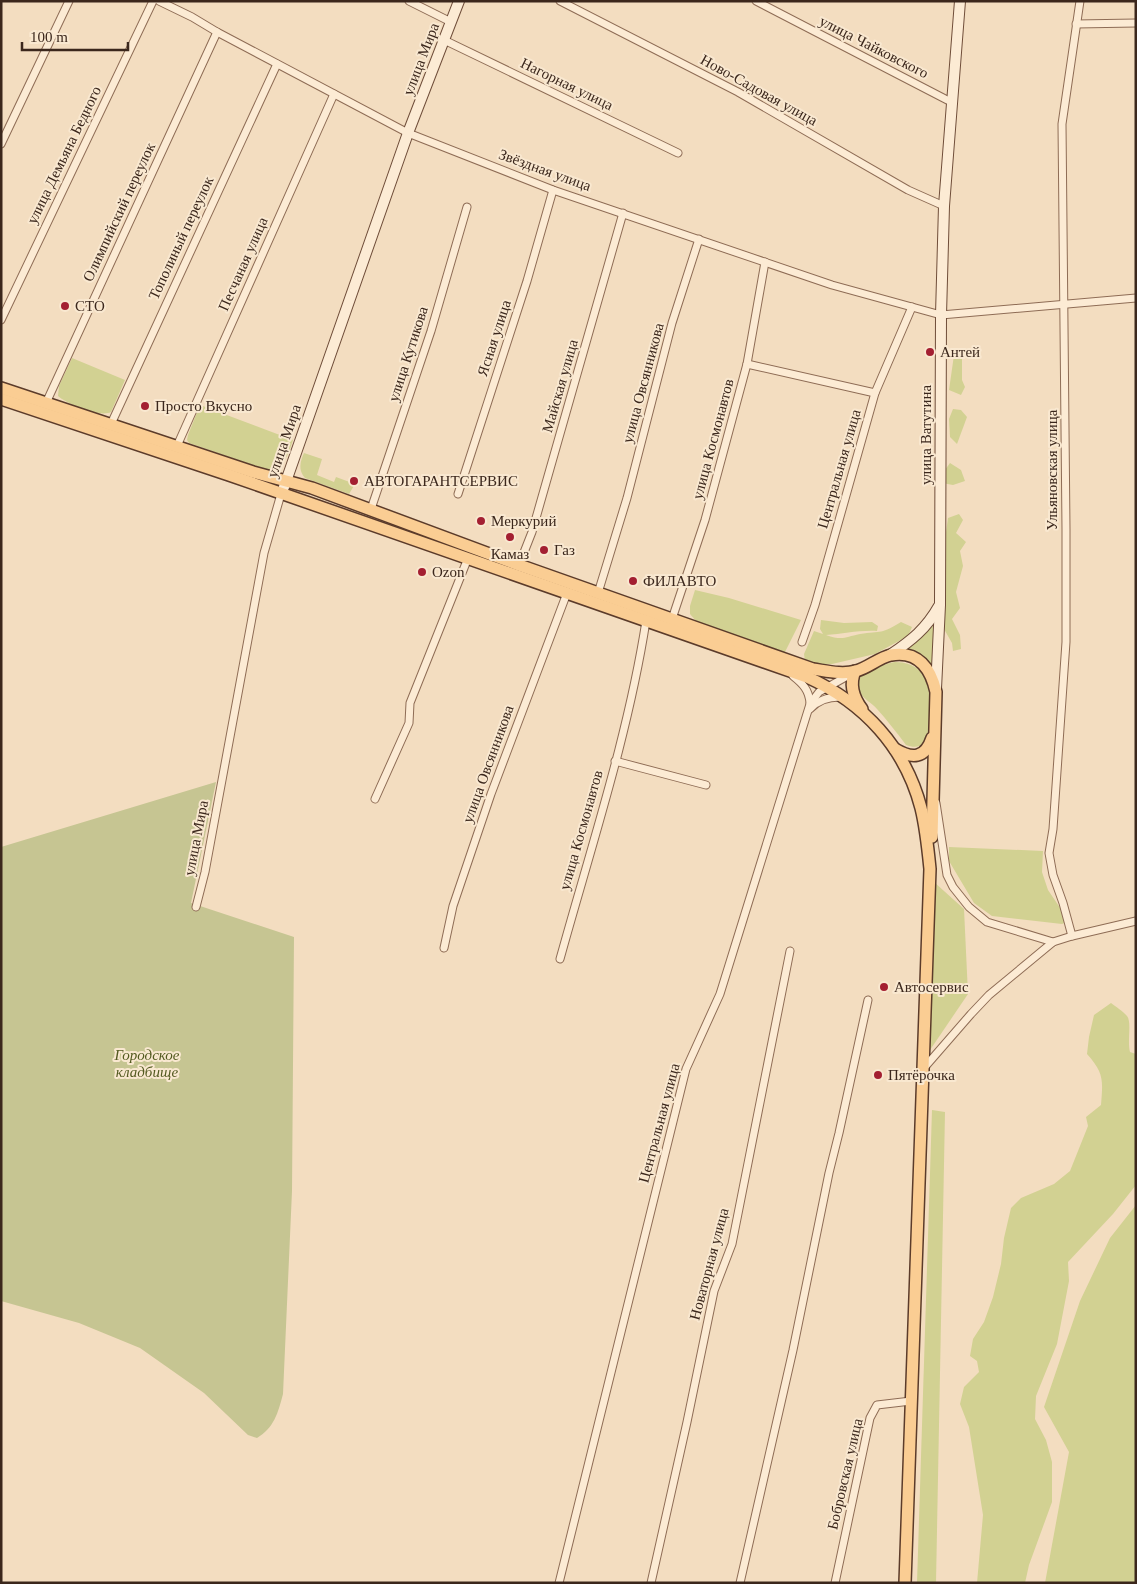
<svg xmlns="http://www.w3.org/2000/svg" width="1137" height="1584" font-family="'Times New Roman',serif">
	<rect width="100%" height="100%" fill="#f3ddc0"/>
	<g fill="#d2d192">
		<polygon points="954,355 962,355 962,380 965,387 961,395 949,390"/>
		<path d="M72,358L125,380L111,412C100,418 67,404 58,396L59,386Z"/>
		<path d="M200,405L293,440C288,455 284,469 267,470L189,443L187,440L188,435Z"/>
		<polygon points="953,409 961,410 967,417 957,444 950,437 949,419"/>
		<path d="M304,453L322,459L317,475L334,482L336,477L355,484L349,494L305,478C298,470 300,462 304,453Z"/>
		<polygon points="950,463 961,470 965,481 953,485 942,483 942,474"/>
		<polygon points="959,514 963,520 956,533 966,542 960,551 963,566 956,592 960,608 952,619 960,635 961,649 953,651 952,643 944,629 946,532 948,518"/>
		<polygon points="695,590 729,598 801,620 784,654 696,621 690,614 690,606"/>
		<path d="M821,620L844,623L872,622L878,626L877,631C859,630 843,634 826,635C843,641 845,637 860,634C881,631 882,634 901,622L912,627L908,636L875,654L832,664H815L805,661L804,654L814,631L823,634L820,629Z"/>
		<path d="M935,621L934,669C924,655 919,653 903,652L924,635Z"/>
		<path d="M895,662C936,663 930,701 929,731C928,744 919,750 906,745C897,733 887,720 877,709C872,703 863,699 860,692C849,672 882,665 895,662Z"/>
		<polygon points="949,847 1043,851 1042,872 1048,890 1069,921 1062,924 992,916 974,903 949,861"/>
		<polygon points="934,882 964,909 968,994 930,1050"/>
		<path d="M1111,1003C1116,1007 1123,1011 1127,1016C1132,1022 1127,1041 1130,1052L1136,1054V1185L1113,1214L1068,1262L1069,1281L1057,1344L1036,1396L1035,1419L1046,1440L1052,1462V1502L1029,1565L1025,1583H977L983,1515L969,1427L960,1404L964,1387L979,1372L977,1361L970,1356L973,1339L984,1322L993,1297L1001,1264L1004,1238L1011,1208L1021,1198L1054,1184L1070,1171L1088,1126L1086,1117L1101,1105C1103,1080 1104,1073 1087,1054L1089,1037L1094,1015Z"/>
		<polygon points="932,1110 945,1112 936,1583 917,1583"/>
		<polygon points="1136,1205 1136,1583 1045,1583 1069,1452 1044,1407 1080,1301 1110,1238"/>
	</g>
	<path fill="#c6c592" d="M216,782L191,903L294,937L292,1191L283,1394C278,1413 274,1428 257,1438L248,1435L204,1393L140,1348L79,1323L1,1301V847Z"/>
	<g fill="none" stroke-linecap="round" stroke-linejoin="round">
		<defs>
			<g id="street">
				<polyline points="159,1 192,17 217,32 408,133 553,190 832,285 941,315 1136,298"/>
				<polyline points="409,1 451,22"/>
				<polyline points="560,1 738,92 908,190 944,206"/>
				<polyline points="756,1 953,103"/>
				<polyline points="1076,24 1136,23"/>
				<polyline points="444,40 678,153"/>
				<polyline points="1,144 69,1"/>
				<polyline points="1,320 153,1"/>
				<polyline points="747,364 875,393"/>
				<polyline points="46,403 217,32"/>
				<polyline points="111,424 277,64"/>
				<polyline points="177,446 334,94"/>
				<polyline points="458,494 527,281 553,190"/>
				<polyline points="371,509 431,331 467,207"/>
				<polyline points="519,565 532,532 623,213"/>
				<polyline points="598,593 627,498 672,323 699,239"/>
				<polyline points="672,619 705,520 747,364 765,262"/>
				<polyline points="802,642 815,605 875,393 912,307"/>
				<path d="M793,676C803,684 809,690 810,703"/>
				<path d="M810,709C818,700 828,697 840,697"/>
				<polyline points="615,761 706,785"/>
				<polyline points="375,799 409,723 410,703 468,558"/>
				<polyline points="936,803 947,875 953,887 969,907 987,922 1053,942"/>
				<polyline points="196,907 205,872 264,553 281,494"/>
				<polyline points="1072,936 1063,903 1053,875 1049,853 1053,829 1066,642 1066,529 1062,124 1080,1"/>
				<polyline points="444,948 453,906 491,794 567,593"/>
				<path d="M560,959C591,847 628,736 646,621"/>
				<polyline points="924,1068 971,1014 989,995 1053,942 1072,936 1136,921"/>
				<polyline points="559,1583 686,1069 720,994 810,704 819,692 851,674"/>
				<polyline points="651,1583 687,1422 714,1291 732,1244 790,951"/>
				<polyline points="740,1583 793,1350 829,1173 839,1133 868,1000"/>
				<polyline points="835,1583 870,1418 877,1405 911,1401"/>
			</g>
			<g id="secondary">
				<polyline points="284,487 408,133 459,1"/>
				<path d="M890,655C912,640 926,629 939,606"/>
				<polyline points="936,689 940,605 941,315 944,206 960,1"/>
			</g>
			<g id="primary">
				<path d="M1,388L253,472L312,488L519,565L813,669C827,671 842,675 856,671C868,668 878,658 891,655C918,650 931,669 936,692L932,837"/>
				<path d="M1,399L229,475L807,677C864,703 905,747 921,808C926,828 928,849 930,869L905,1583"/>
				<path d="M855,671C849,685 853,697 862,709"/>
				<path d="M895,749C912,759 925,759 932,738"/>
			</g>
		</defs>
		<use href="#street" stroke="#8e6c55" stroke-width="9"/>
		<use href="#secondary" stroke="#6f4d39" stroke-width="12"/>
		<use href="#primary" stroke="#5b3b2a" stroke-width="14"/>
		<use href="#street" stroke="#fcebd4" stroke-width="7"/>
		<use href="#secondary" stroke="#fcebd4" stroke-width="10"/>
		<use href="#primary" stroke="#facd93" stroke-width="11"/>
	</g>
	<g fill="#a31f31" stroke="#f9e8d0" stroke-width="2">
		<circle cx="65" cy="306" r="5"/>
		<circle cx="930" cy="352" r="5"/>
		<circle cx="145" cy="406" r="5"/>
		<circle cx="354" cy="481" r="5"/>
		<circle cx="481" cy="521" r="5"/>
		<circle cx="510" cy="537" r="5"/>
		<circle cx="544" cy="550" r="5"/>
		<circle cx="422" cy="572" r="5"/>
		<circle cx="633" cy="581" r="5"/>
		<circle cx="884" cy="987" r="5"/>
		<circle cx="878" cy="1075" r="5"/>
	</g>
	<g text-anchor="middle" stroke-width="4" stroke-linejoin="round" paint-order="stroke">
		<g font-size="15" fill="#3b271c" stroke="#f9e8d0">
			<text transform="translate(874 47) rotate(27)" y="5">улица Чайковского</text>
			<text transform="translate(421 59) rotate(-69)" y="5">улица Мира</text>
			<text transform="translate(567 84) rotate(26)" y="5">Нагорная улица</text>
			<text transform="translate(759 90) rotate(29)" y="5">Ново-Садовая улица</text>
			<text transform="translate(64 155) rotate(-64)" y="5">улица Демьяна Бедного</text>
			<text transform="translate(545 170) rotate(20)" y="5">Звёздная улица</text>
			<text transform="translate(119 212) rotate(-65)" y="5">Олимпийский переулок</text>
			<text transform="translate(181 238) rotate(-65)" y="5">Тополиный переулок</text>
			<text transform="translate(243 264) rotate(-66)" y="5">Песчаная улица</text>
			<text transform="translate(494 338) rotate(-72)" y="5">Ясная улица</text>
			<text transform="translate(408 354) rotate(-72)" y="5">улица Кутикова</text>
			<text transform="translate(643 383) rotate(-75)" y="5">улица Овсянникова</text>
			<text transform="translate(560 386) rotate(-74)" y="5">Майская улица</text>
			<text transform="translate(926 435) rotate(-90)" y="5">улица Ватутина</text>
			<text transform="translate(713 439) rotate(-75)" y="5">улица Космонавтов</text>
			<text transform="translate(284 441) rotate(-71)" y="5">улица Мира</text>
			<text transform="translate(839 469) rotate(-74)" y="5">Центральная улица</text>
			<text transform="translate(1052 470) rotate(-90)" y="5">Ульяновская улица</text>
			<text transform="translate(488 764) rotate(-70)" y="5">улица Овсянникова</text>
			<text transform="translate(581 830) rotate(-74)" y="5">улица Космонавтов</text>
			<text transform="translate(196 838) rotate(-79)" y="5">улица Мира</text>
			<text transform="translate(659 1123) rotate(-75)" y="5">Центральная улица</text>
			<text transform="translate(709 1264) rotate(-75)" y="5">Новаторная улица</text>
			<text transform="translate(845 1474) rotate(-77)" y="5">Бобровская улица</text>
		</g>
		<g font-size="15" fill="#3b271c" stroke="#f9e8d0" text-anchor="start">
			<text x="75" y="311">СТО</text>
			<text x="940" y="357">Антей</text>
			<text x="155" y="411">Просто Вкусно</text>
			<text x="364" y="486">АВТОГАРАНТСЕРВИС</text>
			<text x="491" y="526">Меркурий</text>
			<text x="554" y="555">Газ</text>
			<text x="510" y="559" text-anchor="middle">Камаз</text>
			<text x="432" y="577">Ozon</text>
			<text x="643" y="586">ФИЛАВТО</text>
			<text x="894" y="992">Автосервис</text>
			<text x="888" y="1080">Пятёрочка</text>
		</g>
		<g font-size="15" font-style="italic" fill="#535a20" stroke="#f9e8d0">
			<text x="147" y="1060">Городское<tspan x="147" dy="17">кладбище</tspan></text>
		</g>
	</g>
	<rect width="1137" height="1584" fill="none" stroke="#3b271c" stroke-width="5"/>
	<path d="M22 42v8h106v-8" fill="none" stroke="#3b271c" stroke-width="2.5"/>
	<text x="30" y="42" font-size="15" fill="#3b271c" stroke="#f9e8d0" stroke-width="4" paint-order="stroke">100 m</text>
</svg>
